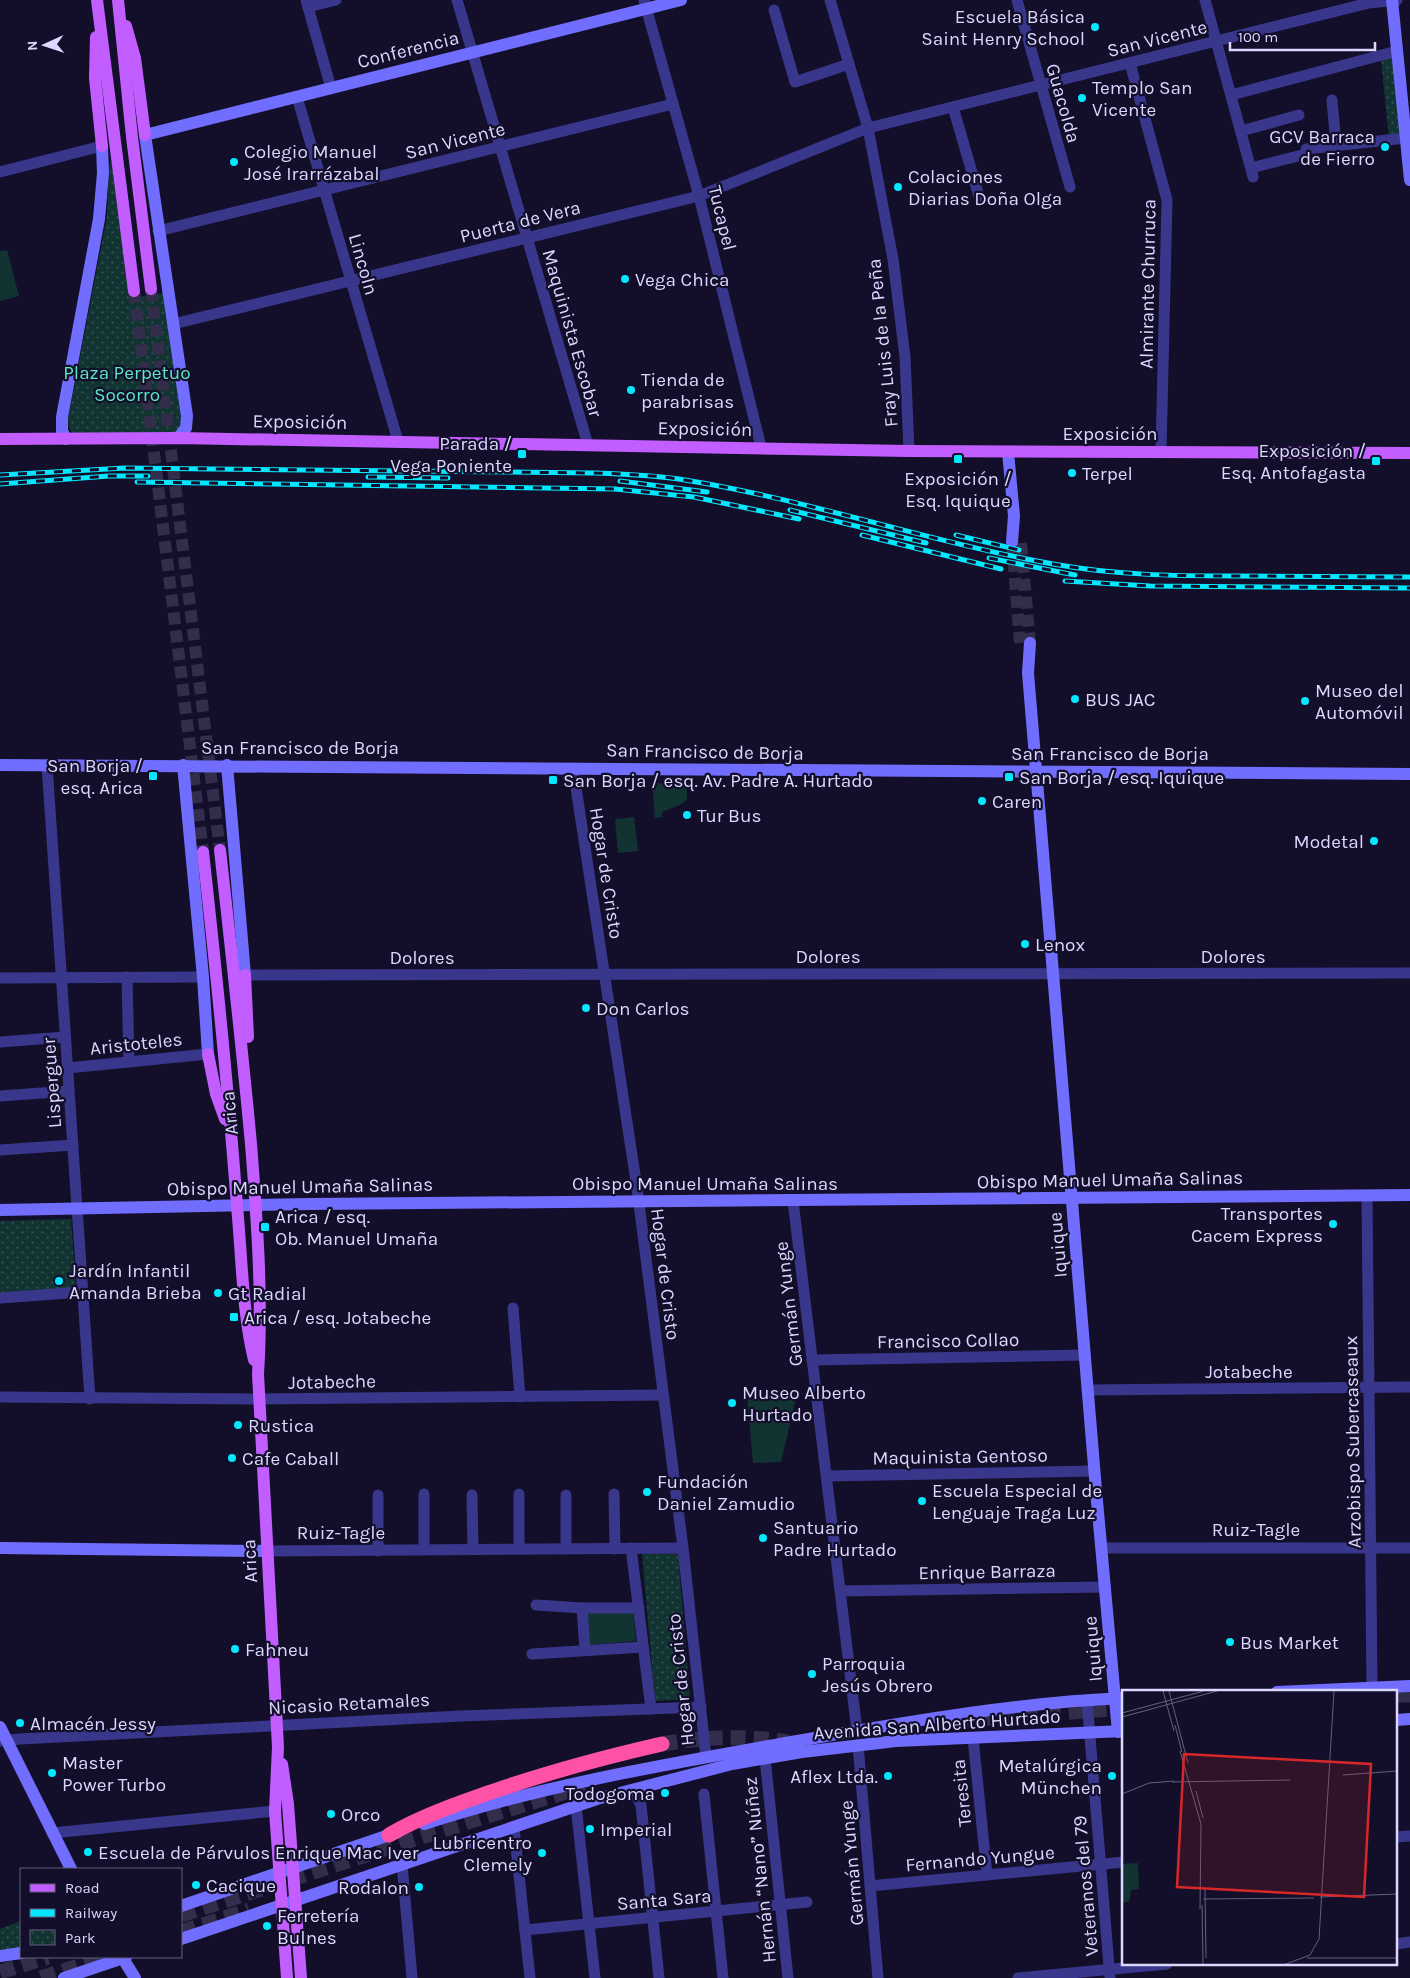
<svg xmlns="http://www.w3.org/2000/svg" width="1410" height="1978" font-family="Karla,sans-serif">
	<defs>
		<pattern id="park-dots" width="8" height="8" patternUnits="userSpaceOnUse" patternTransform="scale(1.25)"><rect width="8" height="8" fill="#113433"/><path d="M2 2h.1M6 6h.1" fill="none" stroke="#335152" stroke-width="1.8" stroke-linecap="round"/></pattern>
	</defs>
	<rect width="100%" height="100%" fill="#130f2a"/>
	<g fill="#113433">
		<polygon points="7,250 19,296 0,301 0,251"/>
		<polygon points="652,783 687,784 687,799 682,804 662,812 662,817 655,818"/>
		<polygon points="634,817 638,851 618,853 615,819"/>
		<polygon points="797,1394 781,1462 753,1463 747,1397"/>
		<polygon points="633,1612 636,1641 587,1645 585,1613"/>
	</g>
	<g fill="url(#park-dots)">
		<polygon points="1392,56 1400,137 1389,138 1381,59"/>
		<polygon points="111,160 131,298 164,293 185,421 177,432 73,434 69,428 68,419 107,216 109,166"/>
		<polygon points="71,1219 76,1289 0,1294 0,1221"/>
		<polygon points="642,1553 678,1554 690,1699 655,1701"/>
		<polygon points="21,1921 21,1948 0,1951 0,1929"/>
	</g>
	<g fill="none" stroke-linecap="round" stroke-linejoin="round">
		<g stroke="#312d4a" stroke-width="12" stroke-dasharray="12 6" stroke-linecap="butt">
			<polyline points="1012,542 1020,643"/>
			<polyline points="1021,543 1030,643"/>
		</g>
		<g stroke="#312d4a" stroke-width="12" stroke-dasharray="12 6" stroke-linecap="butt">
			<polyline points="151,289 220,850"/>
			<polyline points="134,291 203,852"/>
		</g>
		<g stroke="#312d4a" stroke-width="15" stroke-dasharray="15 8" stroke-linecap="butt">
			<polyline points="1396,1695 1410,1695"/>
			<polyline points="954,1721 1124,1708"/>
			<path d="M662,1744C707,1737 743,1735 788,1742"/>
			<polyline points="181,1915 471,1821 585,1786"/>
			<polyline points="181,1932 249,1910"/>
			<polyline points="0,1972 48,1957"/>
			<polyline points="41,1978 106,1957"/>
		</g>
		<g stroke="#39378c" stroke-width="11">
			<polyline points="306,0 331,88"/>
			<polyline points="457,0 588,445"/>
			<polyline points="644,0 699,196 761,447"/>
			<polyline points="830,0 868,128 893,259 905,357 909,451"/>
			<polyline points="1017,0 1070,187"/>
			<polyline points="1205,0 1253,177"/>
			<polyline points="308,7 336,0"/>
			<polyline points="774,10 795,82 849,64"/>
			<polyline points="1130,63 1167,200 1161,451"/>
			<polyline points="1231,95 1397,51"/>
			<polyline points="297,97 398,441"/>
			<polyline points="1332,100 1336,145"/>
			<polyline points="953,107 980,200"/>
			<polyline points="1241,131 1299,115"/>
			<polyline points="1306,149 1406,138"/>
			<polyline points="1251,168 1302,155"/>
			<polyline points="0,172 102,146"/>
			<polyline points="158,231 673,104"/>
			<polyline points="173,324 699,196 868,128 1369,3 1397,0"/>
			<polyline points="47,765 90,1399"/>
			<polyline points="573,768 637,1188 683,1548 706,1757"/>
			<polyline points="245,975 1410,973"/>
			<polyline points="127,977 129,1062"/>
			<polyline points="0,978 203,977"/>
			<polyline points="0,1042 65,1037"/>
			<polyline points="68,1068 208,1054"/>
			<polyline points="0,1096 69,1091"/>
			<polyline points="0,1150 73,1145"/>
			<polyline points="1367,1196 1372,1688"/>
			<polyline points="793,1201 857,1731"/>
			<polyline points="0,1298 82,1292"/>
			<polyline points="513,1308 520,1397"/>
			<polyline points="812,1360 1085,1355"/>
			<polyline points="1087,1390 1410,1387"/>
			<polyline points="0,1397 259,1399 663,1395"/>
			<polyline points="827,1476 1094,1471"/>
			<polyline points="519,1494 519,1549"/>
			<polyline points="614,1494 615,1549"/>
			<polyline points="378,1495 378,1551"/>
			<polyline points="472,1495 473,1549"/>
			<polyline points="631,1548 651,1709"/>
			<polyline points="1101,1548 1410,1548"/>
			<polyline points="566,1549 566,1495"/>
			<polyline points="424,1550 424,1494"/>
			<polyline points="267,1551 683,1548"/>
			<polyline points="841,1591 1105,1587"/>
			<polyline points="536,1605 582,1608 639,1608"/>
			<polyline points="582,1608 585,1650"/>
			<polyline points="532,1654 643,1647"/>
			<polyline points="1087,1701 1110,1978"/>
			<polyline points="973,1738 987,1875"/>
			<polyline points="0,1741 20,1739 461,1716 701,1707"/>
			<polyline points="858,1745 878,1978"/>
			<polyline points="765,1758 788,1978"/>
			<polyline points="629,1790 636,1796 641,1805 659,1978"/>
			<polyline points="704,1794 723,1978"/>
			<polyline points="576,1806 595,1978"/>
			<polyline points="514,1828 530,1978"/>
			<polyline points="52,1833 275,1811"/>
			<polyline points="1396,1837 1410,1836"/>
			<polyline points="402,1864 412,1978"/>
			<polyline points="870,1886 1124,1862"/>
			<polyline points="525,1930 807,1902"/>
			<polyline points="1396,1944 1410,1942"/>
			<polyline points="1018,1978 1167,1964"/>
		</g>
		<g stroke="#716eff" stroke-width="12">
			<polyline points="1392,0 1410,180"/>
			<polyline points="178,438 186,428 187,416 145,135 681,0"/>
			<polyline points="66,439 62,431 62,417 99,219 103,173 102,146"/>
			<polyline points="1008,452 1014,516 1012,542"/>
			<polyline points="1030,643 1028,673 1096,1490 1118,1732"/>
			<polyline points="0,765 1410,774"/>
			<polyline points="183,765 203,977 208,1054"/>
			<polyline points="227,765 245,975"/>
			<polyline points="0,1210 310,1204 1410,1195"/>
			<polyline points="0,1548 267,1551"/>
			<polyline points="1277,1692 1410,1686"/>
			<polyline points="1396,1720 1410,1719"/>
			<polyline points="0,1727 71,1869"/>
			<path d="M424,1824C544,1785 667,1764 791,1742C902,1723 1011,1703 1124,1698"/>
			<polyline points="181,1906 398,1832"/>
			<polyline points="181,1939 597,1799 732,1764 802,1752 896,1741 1124,1731"/>
			<polyline points="0,1956 21,1953"/>
			<polyline points="122,1957 135,1978"/>
			<polyline points="64,1978 126,1957"/>
		</g>
		<g stroke="#c25eff" stroke-width="12">
			<polyline points="97,0 134,291"/>
			<polyline points="118,0 132,137 151,289"/>
			<polyline points="126,26 135,58 145,135"/>
			<polyline points="96,37 95,78 102,146"/>
			<polyline points="0,439 178,438 909,451 1410,453"/>
			<path d="M220,850C231,948 242,1046 251,1144C257,1220 263,1298 258,1374L278,1747L275,1811L287,1978"/>
			<path d="M203,852C216,969 228,1087 237,1206C242,1258 242,1309 254,1360"/>
			<polyline points="245,975 248,1037"/>
			<polyline points="208,1054 216,1094 225,1119"/>
			<polyline points="282,1764 288,1804 301,1978"/>
		</g>
		<path stroke="#ff52a6" stroke-width="15" d="M389,1835C422,1816 457,1804 494,1791C549,1772 605,1757 662,1744"/>
		<defs>
			<g id="rail">
				<path d="M0,475L125,468L594,473C624,474 655,475 685,480C809,500 929,542 1053,564C1114,575 1174,576 1235,576C1294,576 1352,577 1410,577"/>
				<polyline points="368,477 448,478"/>
				<polyline points="620,481 707,492"/>
				<polyline points="137,482 615,489 694,497 799,519"/>
				<polyline points="0,484 109,476 148,476"/>
				<polyline points="790,510 926,543"/>
				<polyline points="862,535 1001,569"/>
				<polyline points="956,535 1019,550"/>
				<polyline points="989,558 1075,575"/>
				<polyline points="1065,581 1150,586 1410,588"/>
			</g>
		</defs>
		<use href="#rail" stroke="#03e8ff" stroke-width="5"/>
		<use href="#rail" stroke="#130f2a" stroke-width="3" stroke-dasharray="9" stroke-linecap="butt"/>
	</g>
	<g fill="#03e8ff" stroke="#130f2a" stroke-width="2">
		<circle cx="1095" cy="27" r="5"/>
		<circle cx="1082" cy="98" r="5"/>
		<circle cx="1385" cy="147" r="5"/>
		<circle cx="234" cy="162" r="5"/>
		<circle cx="898" cy="187" r="5"/>
		<circle cx="625" cy="279" r="5"/>
		<circle cx="631" cy="390" r="5"/>
		<rect x="517" y="449" width="10" height="10" rx="2.5"/>
		<rect x="953" y="454" width="10" height="10" rx="2.5"/>
		<rect x="1371" y="456" width="10" height="10" rx="2.5"/>
		<circle cx="1072" cy="473" r="5"/>
		<circle cx="1075" cy="699" r="5"/>
		<circle cx="1305" cy="701" r="5"/>
		<rect x="148" y="771" width="10" height="10" rx="2.5"/>
		<rect x="1004" y="772" width="10" height="10" rx="2.5"/>
		<rect x="548" y="775" width="10" height="10" rx="2.5"/>
		<circle cx="982" cy="801" r="5"/>
		<circle cx="687" cy="815" r="5"/>
		<circle cx="1374" cy="841" r="5"/>
		<circle cx="1025" cy="944" r="5"/>
		<circle cx="586" cy="1008" r="5"/>
		<circle cx="1333" cy="1224" r="5"/>
		<rect x="260" y="1222" width="10" height="10" rx="2.5"/>
		<circle cx="59" cy="1281" r="5"/>
		<circle cx="218" cy="1293" r="5"/>
		<rect x="229" y="1312" width="10" height="10" rx="2.5"/>
		<circle cx="732" cy="1403" r="5"/>
		<circle cx="238" cy="1425" r="5"/>
		<circle cx="232" cy="1458" r="5"/>
		<circle cx="647" cy="1492" r="5"/>
		<circle cx="922" cy="1501" r="5"/>
		<circle cx="763" cy="1538" r="5"/>
		<circle cx="1230" cy="1642" r="5"/>
		<circle cx="235" cy="1649" r="5"/>
		<circle cx="812" cy="1674" r="5"/>
		<circle cx="20" cy="1723" r="5"/>
		<circle cx="52" cy="1773" r="5"/>
		<circle cx="888" cy="1776" r="5"/>
		<circle cx="1112" cy="1776" r="5"/>
		<circle cx="665" cy="1793" r="5"/>
		<circle cx="331" cy="1814" r="5"/>
		<circle cx="590" cy="1829" r="5"/>
		<circle cx="88" cy="1852" r="5"/>
		<circle cx="542" cy="1853" r="5"/>
		<circle cx="196" cy="1885" r="5"/>
		<circle cx="419" cy="1887" r="5"/>
		<circle cx="267" cy="1926" r="5"/>
	</g>
	<g text-anchor="middle" stroke-width="4.5" stroke-linejoin="round" paint-order="stroke">
		<g font-size="19" fill="#dcd7ff" stroke="#130f2a" text-anchor="start">
			<text x="1085" y="23" text-anchor="end">Escuela Básica<tspan x="1085" dy="22">Saint Henry School</tspan></text>
			<text x="1092" y="94">Templo San<tspan x="1092" dy="22">Vicente</tspan></text>
			<text x="1375" y="143" text-anchor="end">GCV Barraca<tspan x="1375" dy="22">de Fierro</tspan></text>
			<text x="244" y="158">Colegio Manuel<tspan x="244" dy="22">José Irarrázabal</tspan></text>
			<text x="908" y="183">Colaciones<tspan x="908" dy="22">Diarias Doña Olga</tspan></text>
			<text x="635" y="286">Vega Chica</text>
			<text x="641" y="386">Tienda de<tspan x="641" dy="22">parabrisas</tspan></text>
			<text x="512" y="450" text-anchor="end">Parada /<tspan x="512" dy="22">Vega Poniente</tspan></text>
			<text x="1366" y="457" text-anchor="end">Exposición /<tspan x="1366" dy="22">Esq. Antofagasta</tspan></text>
			<text x="1082" y="480">Terpel</text>
			<text x="958" y="485" text-anchor="middle">Exposición /<tspan x="958" dy="22">Esq. Iquique</tspan></text>
			<text x="1315" y="697">Museo del<tspan x="1315" dy="22">Automóvil</tspan></text>
			<text x="1085" y="706">BUS JAC</text>
			<text x="143" y="772" text-anchor="end">San Borja /<tspan x="143" dy="22">esq. Arica</tspan></text>
			<text x="1019" y="784">San Borja / esq. Iquique</text>
			<text x="563" y="787">San Borja / esq. Av. Padre A. Hurtado</text>
			<text x="992" y="808">Caren</text>
			<text x="697" y="822">Tur Bus</text>
			<text x="1364" y="848" text-anchor="end">Modetal</text>
			<text x="1035" y="951">Lenox</text>
			<text x="596" y="1015">Don Carlos</text>
			<text x="1323" y="1220" text-anchor="end">Transportes<tspan x="1323" dy="22">Cacem Express</tspan></text>
			<text x="275" y="1223">Arica / esq.<tspan x="275" dy="22">Ob. Manuel Umaña</tspan></text>
			<text x="69" y="1277">Jardín Infantil<tspan x="69" dy="22">Amanda Brieba</tspan></text>
			<text x="228" y="1300">Gt Radial</text>
			<text x="244" y="1324">Arica / esq. Jotabeche</text>
			<text x="742" y="1399">Museo Alberto<tspan x="742" dy="22">Hurtado</tspan></text>
			<text x="248" y="1432">Rustica</text>
			<text x="242" y="1465">Cafe Caball</text>
			<text x="657" y="1488">Fundación<tspan x="657" dy="22">Daniel Zamudio</tspan></text>
			<text x="932" y="1497">Escuela Especial de<tspan x="932" dy="22">Lenguaje Traga Luz</tspan></text>
			<text x="773" y="1534">Santuario<tspan x="773" dy="22">Padre Hurtado</tspan></text>
			<text x="1240" y="1649">Bus Market</text>
			<text x="245" y="1656">Fahneu</text>
			<text x="822" y="1670">Parroquia<tspan x="822" dy="22">Jesús Obrero</tspan></text>
			<text x="30" y="1730">Almacén Jessy</text>
			<text x="62" y="1769">Master<tspan x="62" dy="22">Power Turbo</tspan></text>
			<text x="1102" y="1772" text-anchor="end">Metalúrgica<tspan x="1102" dy="22">München</tspan></text>
			<text x="878" y="1783" text-anchor="end">Aflex Ltda.</text>
			<text x="655" y="1800" text-anchor="end">Todogoma</text>
			<text x="341" y="1821">Orco</text>
			<text x="600" y="1836">Imperial</text>
			<text x="532" y="1849" text-anchor="end">Lubricentro<tspan x="532" dy="22">Clemely</tspan></text>
			<text x="98" y="1859">Escuela de Párvulos Enrique Mac Iver</text>
			<text x="206" y="1892">Cacique</text>
			<text x="409" y="1894" text-anchor="end">Rodalon</text>
			<text x="277" y="1922">Ferretería<tspan x="277" dy="22">Bulnes</tspan></text>
		</g>
		<g font-size="19" fill="#dcd7ff" stroke="#130f2a">
			<text transform="translate(1157 38) rotate(-14)" y="7">San Vicente</text>
			<text transform="translate(408 49) rotate(-14)" y="7">Conferencia</text>
			<text transform="translate(1064 103) rotate(74)" y="7">Guacolda</text>
			<text transform="translate(455 140) rotate(-14)" y="7">San Vicente</text>
			<text transform="translate(723 218) rotate(76)" y="7">Tucapel</text>
			<text transform="translate(520 221) rotate(-14)" y="7">Puerta de Vera</text>
			<text transform="translate(364 264) rotate(74)" y="7">Lincoln</text>
			<text transform="translate(1147 284) rotate(-89)" y="7">Almirante Churruca</text>
			<text transform="translate(573 333) rotate(74)" y="7">Maquinista Escobar</text>
			<text transform="translate(882 343) rotate(-96)" y="7">Fray Luis de la Peña</text>
			<text transform="translate(300 421) rotate(1)" y="7">Exposición</text>
			<text transform="translate(705 428) rotate(1)" y="7">Exposición</text>
			<text x="1110" y="440">Exposición</text>
			<text x="300" y="754">San Francisco de Borja</text>
			<text transform="translate(705 751) rotate(1)" y="7">San Francisco de Borja</text>
			<text x="1110" y="760">San Francisco de Borja</text>
			<text transform="translate(607 873) rotate(81)" y="7">Hogar de Cristo</text>
			<text x="828" y="963">Dolores</text>
			<text x="1233" y="963">Dolores</text>
			<text x="422" y="964">Dolores</text>
			<text transform="translate(136 1043) rotate(-6)" y="7">Aristoteles</text>
			<text transform="translate(51 1083) rotate(-94)" y="7">Lisperguer</text>
			<text transform="translate(229 1113) rotate(-95)" y="7">Arica</text>
			<text transform="translate(1110 1179) rotate(-1)" y="7">Obispo Manuel Umaña Salinas</text>
			<text x="705" y="1190">Obispo Manuel Umaña Salinas</text>
			<text transform="translate(300 1186) rotate(-1)" y="7">Obispo Manuel Umaña Salinas</text>
			<text transform="translate(1057 1245) rotate(-95)" y="7">Iquique</text>
			<text transform="translate(666 1274) rotate(83)" y="7">Hogar de Cristo</text>
			<text transform="translate(788 1304) rotate(-97)" y="7">Germán Yunge</text>
			<text transform="translate(948 1340) rotate(-1)" y="7">Francisco Collao</text>
			<text x="1249" y="1378">Jotabeche</text>
			<text transform="translate(332 1381) rotate(-1)" y="7">Jotabeche</text>
			<text transform="translate(1352 1442) rotate(-91)" y="7">Arzobispo Subercaseaux</text>
			<text transform="translate(960 1456) rotate(-1)" y="7">Maquinista Gentoso</text>
			<text x="1256" y="1536">Ruiz-Tagle</text>
			<text x="341" y="1539">Ruiz-Tagle</text>
			<text transform="translate(249 1561) rotate(-93)" y="7">Arica</text>
			<text transform="translate(987 1571) rotate(-1)" y="7">Enrique Barraza</text>
			<text transform="translate(1092 1649) rotate(-95)" y="7">Iquique</text>
			<text transform="translate(680 1680) rotate(-96)" y="7">Hogar de Cristo</text>
			<text transform="translate(349 1703) rotate(-3)" y="7">Nicasio Retamales</text>
			<text transform="translate(937 1724) rotate(-4)" y="7">Avenida San Alberto Hurtado</text>
			<text transform="translate(961 1793) rotate(-96)" y="7">Teresita</text>
			<text transform="translate(980 1858) rotate(-5)" y="7">Fernando Yungue</text>
			<text transform="translate(851 1863) rotate(-95)" y="7">Germán Yunge</text>
			<text transform="translate(759 1870) rotate(-96)" y="7">Hernán “Nano” Núñez</text>
			<text transform="translate(1085 1886) rotate(-95)" y="7">Veteranos del 79</text>
			<text transform="translate(664 1899) rotate(-5)" y="7">Santa Sara</text>
		</g>
		<g font-size="19" fill="#5ae8c4" stroke="#130f2a">
			<text x="127" y="379">Plaza Perpetuo<tspan x="127" dy="22">Socorro</tspan></text>
		</g>
	</g>
	<g transform="translate(1122 1690)">
		<rect width="275" height="275" fill="#130f2a"/>
		<path d="M16,173L17,199L9,200L7,212H0V174Z" fill="#113433"/>
		<path fill="none" stroke="#635f7f" stroke-width="1" d="M41,1L52,41M47,1L66,73M0,23L82,1M0,27L95,1M53,35L60,62M58,61L79,134L78,219M221,85L275,81M50,92L168,90M74,101L81,128M0,104L27,93L52,91M83,199L84,268M198,207L275,204M81,209L192,208M80,215L81,274M185,268H275M164,274L188,265L197,249L212,1"/>
		<path fill="#d62828" fill-opacity="0.15" stroke="#d62828" stroke-width="2.5" d="M62,64L249,74L242,207L55,197Z"/>
		<rect width="275" height="275" fill="none" stroke="#dcd7ff" stroke-width="2.5"/>
	</g>
	<rect x="20" y="1868" width="162" height="90" fill="#130f2a" stroke="#635f7f"/>
	<rect x="30" y="1884" width="25" height="8" fill="#c25eff" stroke="#635f7f"/>
	<text x="65" y="1893" font-size="15" fill="#dcd7ff">Road</text>
	<rect x="30" y="1909" width="25" height="8" fill="#03e8ff" stroke="#635f7f"/>
	<text x="65" y="1918" font-size="15" fill="#dcd7ff">Railway</text>
	<rect x="30" y="1930" width="25" height="15" fill="url(#park-dots)" stroke="#635f7f"/>
	<text x="65" y="1943" font-size="15" fill="#dcd7ff">Park</text>
	<g transform="translate(45 45) rotate(267)" stroke="#130f2a" stroke-width="4" paint-order="stroke">
	<path d="M0-4L9 19L0 12L-9 19Z" fill="#dcd7ff"/>
	<text y="-8" font-size="14" font-weight="bold" text-anchor="middle" fill="#dcd7ff">N</text>
	</g>
	<path d="M1230 42v8h145v-8" fill="none" stroke="#dcd7ff" stroke-width="2.5"/>
	<text x="1238" y="42" font-size="15" fill="#dcd7ff" stroke="#130f2a" stroke-width="4" paint-order="stroke">100 m</text>
</svg>
